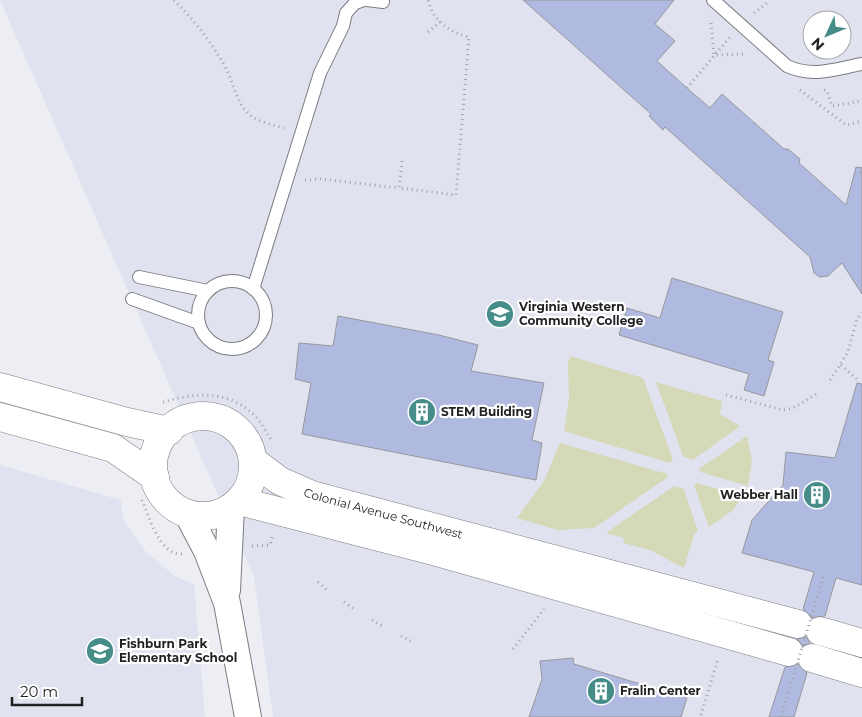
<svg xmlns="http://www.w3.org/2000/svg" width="862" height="717" font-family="Montserrat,sans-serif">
	<rect width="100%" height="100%" fill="#edeef3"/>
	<g fill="#e0e2ef" fill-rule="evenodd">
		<path d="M0,0H862V717H273L254,577ZM812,20H842V50H812Z"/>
		<polygon points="0,465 121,500 123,519 146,552 176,577 194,584 205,717 0,717"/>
	</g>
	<g fill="#d5d9b7">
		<polygon points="570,356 643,378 673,460 670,463 564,431 569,399 568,364"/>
		<polygon points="656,382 722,401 720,414 740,426 693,460 683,456"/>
		<polygon points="747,436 752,462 748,486 700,472 699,469"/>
		<polygon points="560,443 667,474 668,477 594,528 558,530 517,518 544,481"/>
		<polygon points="697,483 743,496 732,511 709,527 694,485"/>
		<polygon points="674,486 684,489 698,531 694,535 684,568 650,550 623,543 624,538 606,533"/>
	</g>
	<g fill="#b0b9df" stroke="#97989c">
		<polygon points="523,0 674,0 655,24 675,41 657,61 687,88 710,108 722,94 784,149 788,149 800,159 799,163 846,205 856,167 862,168 862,294 842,263 828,276 820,277 814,273 810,257 665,127 663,130 649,116 651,114"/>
		<polygon points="672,278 783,312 768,360 774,362 764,396 744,390 749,374 619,335 627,308 660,318"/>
		<polygon points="338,316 439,335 478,345 471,371 544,383 532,440 542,443 536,480 302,434 311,383 295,379 299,343 333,346"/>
		<polygon points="857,383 862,384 862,585 836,578 825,616 812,618 803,609 814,572 742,553 752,520 783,485 786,452 835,458"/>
		<polygon points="806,637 810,643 803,646 797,639"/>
		<polygon points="573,658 574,664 687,698 681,717 529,717 542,679 540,661"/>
		<polygon points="798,664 807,673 794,717 769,717 785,667"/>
	</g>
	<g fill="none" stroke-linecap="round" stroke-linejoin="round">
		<defs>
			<g id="lane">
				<polyline points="367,0 383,2"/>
				<path d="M713,0L787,66C813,78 835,69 862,64"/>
				<polyline points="139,277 208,291"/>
				<circle cx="232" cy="315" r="34"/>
				<polyline points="253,289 320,73 343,26 346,13 355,3 364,0"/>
				<polyline points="132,299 199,323"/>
			</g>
			<g id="street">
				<polyline points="187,513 207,551 227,603 248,717"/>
				<polyline points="227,590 231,507"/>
			</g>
			<g id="secondary">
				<polyline points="0,387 127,422 169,431"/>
				<circle cx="203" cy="466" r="50"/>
				<polyline points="0,417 113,448 155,477"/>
				<path id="s1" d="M253,461L280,481L312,495L798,624"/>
				<polyline points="239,501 437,552 789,652"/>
				<polyline points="820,631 862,643"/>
				<polyline points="812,658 862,673"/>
			</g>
		</defs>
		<use href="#lane" stroke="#7b7c80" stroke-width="14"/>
		<use href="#street" stroke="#7b7c80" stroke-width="28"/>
		<use href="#secondary" stroke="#7b7c80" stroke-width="29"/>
		<g stroke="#a1a2a6" stroke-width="3" stroke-dasharray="1 4" stroke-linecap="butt">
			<path d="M174,0C195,21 212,43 227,70C234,85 236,102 249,114C256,122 274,125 284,128"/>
			<polyline points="754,13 767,3 766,0"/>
			<polyline points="711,23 714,55 745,54"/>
			<polyline points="428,32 440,22"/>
			<polyline points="687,88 730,37"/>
			<polyline points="800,90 846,125 862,121"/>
			<polyline points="824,90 827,91 832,106 862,101"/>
			<path d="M402,161L399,188L456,195L469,37C449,32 433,21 428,0"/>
			<polyline points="860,173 862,166"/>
			<polyline points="305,180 321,179 399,188"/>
			<polyline points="841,365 859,381"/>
			<polyline points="830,380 848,352 857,319 862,313"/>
			<polyline points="726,395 783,410 793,408 818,393"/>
			<path d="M163,402C197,392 231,390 257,418C263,425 267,434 272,441"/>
			<path d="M142,500C149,516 159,555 182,554"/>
			<polyline points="252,546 270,545 273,535"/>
			<polyline points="318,582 327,590"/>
			<polyline points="344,602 354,609"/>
			<polyline points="372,620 382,626"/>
			<polyline points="401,636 411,641"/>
			<polyline points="513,649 544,609"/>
			<polyline points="701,715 718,659"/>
		</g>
		<use href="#lane" stroke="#fff" stroke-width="12"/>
		<use href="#street" stroke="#fff" stroke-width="26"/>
		<use href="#secondary" stroke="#fff" stroke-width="28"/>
		<polyline stroke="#a1a2a6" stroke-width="3" stroke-dasharray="1 4" stroke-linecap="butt" points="781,717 824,575"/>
	</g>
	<defs>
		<symbol id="university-disc" viewBox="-11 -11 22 22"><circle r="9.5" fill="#468d8a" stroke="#fff"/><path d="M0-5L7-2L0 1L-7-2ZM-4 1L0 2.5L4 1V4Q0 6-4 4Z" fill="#fff"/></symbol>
		<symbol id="building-disc" viewBox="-11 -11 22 22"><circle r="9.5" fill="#468d8a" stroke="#fff"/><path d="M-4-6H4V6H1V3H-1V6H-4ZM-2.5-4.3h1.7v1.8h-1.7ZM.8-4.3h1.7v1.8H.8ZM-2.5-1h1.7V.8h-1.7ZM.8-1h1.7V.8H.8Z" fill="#fff"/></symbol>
		<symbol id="school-disc" viewBox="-11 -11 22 22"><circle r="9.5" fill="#468d8a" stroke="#fff"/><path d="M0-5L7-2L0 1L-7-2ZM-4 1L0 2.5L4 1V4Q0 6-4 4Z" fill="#fff"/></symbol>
	</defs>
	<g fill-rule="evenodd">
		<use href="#university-disc" x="484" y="298" width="32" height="32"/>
		<use href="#building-disc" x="406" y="396" width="32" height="32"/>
		<use href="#building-disc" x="801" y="479" width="32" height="32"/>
		<use href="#school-disc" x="84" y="635" width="32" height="32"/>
		<use href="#building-disc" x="585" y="675" width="32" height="32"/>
	</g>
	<g text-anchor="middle" stroke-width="4.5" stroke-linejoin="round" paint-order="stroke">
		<g font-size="12" font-weight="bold" fill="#1f2022" stroke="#fff" text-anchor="start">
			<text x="519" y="311">Virginia Western<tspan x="519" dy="14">Community College</tspan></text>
			<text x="441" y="416">STEM Building</text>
			<text x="798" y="499" text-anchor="end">Webber Hall</text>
			<text x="119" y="648">Fishburn Park<tspan x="119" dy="14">Elementary School</tspan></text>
			<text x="620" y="695">Fralin Center</text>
		</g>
		<g font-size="12" fill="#1f2022" stroke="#fff">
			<text dy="4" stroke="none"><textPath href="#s1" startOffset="142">Colonial Avenue Southwest</textPath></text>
		</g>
	</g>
	<g transform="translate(827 35) rotate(226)"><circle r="24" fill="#ffffff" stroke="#a5a6a7"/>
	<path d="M0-4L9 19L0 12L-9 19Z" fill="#468d8a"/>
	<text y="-8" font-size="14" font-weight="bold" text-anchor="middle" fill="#1f2022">N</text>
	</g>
	<path d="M12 697v8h70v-8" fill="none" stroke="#1f2022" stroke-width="2.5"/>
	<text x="20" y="697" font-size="15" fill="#1f2022" stroke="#ffffff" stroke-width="4" paint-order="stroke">20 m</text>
</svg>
